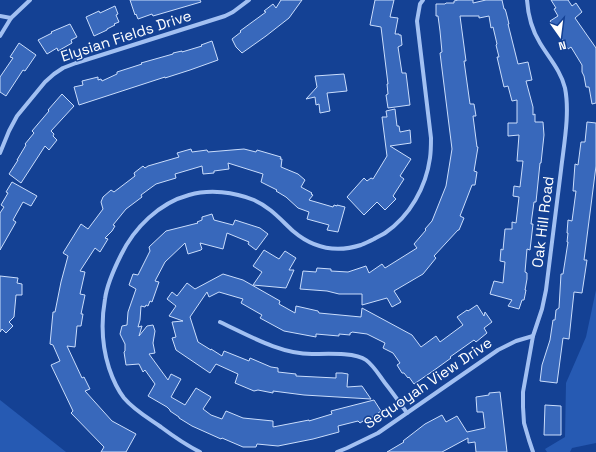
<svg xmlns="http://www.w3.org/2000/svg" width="596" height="452" font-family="'Space Grotesk',sans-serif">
	<rect width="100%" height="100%" fill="#144194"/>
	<g fill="#265ab3">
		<polygon points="596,290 596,443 572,448 570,452 547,452 545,449 565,437 566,383 586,337"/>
		<polygon points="0,400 66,452 0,452"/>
	</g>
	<g fill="#3868bb" stroke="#caddfc">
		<polygon points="130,0 200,0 201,2 153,16 152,14 138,19 136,14 135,15"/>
		<polygon points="281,0 302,0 289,18 266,36 242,53 236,47 232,39 241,32 240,31 266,12 264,11 273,4 276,8"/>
		<polygon points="375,0 394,0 390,17 398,18 395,34 399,34 399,35 401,35 402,45 398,47 402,73 406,73 410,105 388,108 386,95 388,94 387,84 388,84 381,27 370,25"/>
		<polygon points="458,0 473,0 473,3 486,0 502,0 504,9 505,9 506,12 509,24 508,24 518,64 528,62 532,80 526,81 533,107 533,115 535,114 535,122 543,122 544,135 541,163 540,163 536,202 534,202 531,224 533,224 530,250 527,249 525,272 527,273 527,279 525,290 526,290 524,300 522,300 519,309 508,306 512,300 490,294 494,281 503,283 505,262 500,261 501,249 503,250 505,229 512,229 512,222 516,223 519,197 513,196 514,186 520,187 523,161 517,161 519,135 508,136 508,123 517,123 517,100 512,101 508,86 504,87 497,57 499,57 496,45 497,44 493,27 491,28 489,16 479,18 479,16 460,16 466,61 464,61 470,104 474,104 476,116 473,116 477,147 478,147 474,171 477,172 475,185 472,185 460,216 464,218 459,230 458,230 434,256 436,258 423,274 394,291 401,302 392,307 387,298 362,305 362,294 339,294 327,291 300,289 303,271 316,272 317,268 331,269 331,271 348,272 366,266 369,273 382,264 385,268 417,248 414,244 426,230 425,229 432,221 446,186 452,149 440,53 442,52 440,31 438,16 436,16 436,4 445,4 446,3 454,3 454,1"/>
		<polygon points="551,0 568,0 572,6 576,3 582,12 575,18 596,48 596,103 592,104 589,87 586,87 584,76 582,72 582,65 571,47 568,49 550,21 558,16 554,9 556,8"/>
		<polygon points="115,6 118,14 116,15 119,22 114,24 115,25 107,29 107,30 94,36 86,17 99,11 100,13"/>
		<polygon points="70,24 77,37 71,40 72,43 58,51 57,48 47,54 38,40 52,33 51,32"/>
		<polygon points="212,41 218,60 190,70 165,78 165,77 79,105 74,87 83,85 82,81 98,77 98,80 101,79 102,81 117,74 117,72 142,64 141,63 173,54 173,53 182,51 182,52 202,46 201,45"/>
		<polygon points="19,43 36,55 25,71 23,70 6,96 0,92 0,77 13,58 10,57"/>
		<polygon points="344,74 347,91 327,93 330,111 320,113 319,104 316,105 315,97 306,99 317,87 315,76"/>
		<polygon points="62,94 74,106 51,131 54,134 53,136 57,140 49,150 45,146 21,183 9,174 18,160 17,160 26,145 25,144 34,133 32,131 49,111 48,110"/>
		<polygon points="395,109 397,126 399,126 400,132 410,130 411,143 390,146 411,159 400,176 404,179 393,196 396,199 385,210 377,202 364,215 347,197 364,178 367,181 371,178 373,179 387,156 382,117 387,117 386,111"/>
		<polygon points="587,122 596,123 596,166 584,260 587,260 582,293 574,292 569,339 563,338 557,383 540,381 542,365 550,340 553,320 555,320 556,310 559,308 561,274 563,274 568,242 567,242 568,233 567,233 568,220 572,221 576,191 573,191 575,164 578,165 581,142 585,142"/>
		<polygon points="191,149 192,152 207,150 208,152 244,149 256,152 257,150 281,157 280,159 282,159 281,167 298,174 305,180 301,187 312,193 311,194 313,195 309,200 333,207 334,205 337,206 337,205 345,207 338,232 327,230 329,225 307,219 309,212 298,208 286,197 276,191 277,190 261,182 263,174 228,163 229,169 214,171 214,173 203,174 202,166 175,174 176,178 156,184 141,195 142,197 126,209 113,225 115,226 112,231 105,238 108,239 100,252 95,248 80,271 85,272 80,294 85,295 81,314 83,314 81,326 77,326 75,347 67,346 82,378 84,377 90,389 85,391 112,421 136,434 126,452 101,452 104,447 71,413 73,411 51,365 60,361 53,345 50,344 53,312 55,312 61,282 68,256 63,253 81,224 88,229 103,209 101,202 103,197 111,190 114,192 135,176 134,173 143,166 145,168 148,166 179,157 177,153"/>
		<polygon points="12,182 37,196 31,206 23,202 13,220 16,222 0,250 0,213 4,207 1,205 8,193 6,192"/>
		<polygon points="212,214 214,220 233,225 235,220 260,228 268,234 256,250 248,244 249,242 227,233 223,249 200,243 202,249 201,250 188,254 185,243 165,262 155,281 159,282 152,302 150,301 148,306 146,305 145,307 141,306 140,320 138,327 142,326 139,336 147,326 153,325 155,331 153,343 155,353 149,354 168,380 171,374 181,379 171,397 185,405 196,388 211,397 203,409 211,415 222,419 226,411 243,418 273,421 273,427 309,420 309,421 332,414 331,411 374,400 381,411 367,421 366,419 360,423 358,421 338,426 339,432 313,439 278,446 257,444 256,447 243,447 222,438 221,439 192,426 179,418 179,417 170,411 170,410 167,407 148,396 155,384 145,370 143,372 139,364 126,365 124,352 125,351 125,344 120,334 122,326 127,325 128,312 136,289 129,285 133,274 138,275 150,251 149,247 166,231 198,223 197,222 202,220 202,217"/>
		<polygon points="264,250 279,259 285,251 296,258 289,270 294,270 286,288 253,285 262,272 253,266"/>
		<polygon points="223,274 243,280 280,301 279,304 295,313 296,306 318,311 319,313 361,317 362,308 412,335 421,347 436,336 440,342 463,325 457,317 467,310 468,311 477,305 484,316 485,312 492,322 484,328 487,333 476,342 474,340 450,357 451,358 433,371 414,384 409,377 408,378 404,373 402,373 397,365 400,363 393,353 383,348 385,343 367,334 352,332 351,333 350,333 350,335 339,334 339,336 316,334 316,337 284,331 260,318 262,315 241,303 243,299 219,292 209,297 207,292 190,317 198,342 211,350 211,349 222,356 224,351 249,361 250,358 271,367 278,368 278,372 296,374 296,376 336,378 336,373 342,373 348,374 347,387 362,386 371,399 304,395 273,391 273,393 258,390 254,391 235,383 238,374 216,364 210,373 176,350 172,338 176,337 172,322 183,321 169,316 176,306 167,299 172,292 177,296 187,283 195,289"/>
		<polygon points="0,276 18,278 17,283 22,284 22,295 16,295 14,317 9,322 13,326 6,333 2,329 0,332"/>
		<polygon points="500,392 507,452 476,452 475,442 468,443 468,438 442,452 387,452 404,442 403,441 425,424 442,415 446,422 457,416 467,432 485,428 483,412 477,412 476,397 489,395 489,393"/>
		<polygon points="545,405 561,406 561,435 544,435"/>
	</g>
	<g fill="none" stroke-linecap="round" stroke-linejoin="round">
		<g stroke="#a2c0f2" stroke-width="4">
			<path d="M527,0C528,15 532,30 540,43C549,58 561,71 565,88C570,113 564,144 561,170C556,210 551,250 546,290L542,309L533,336L523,392V407L524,423L529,440L533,452"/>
			<polyline points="0,16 11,18"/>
			<polyline points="0,36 11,18 30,0"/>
			<polyline points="0,153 9,131 17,116 45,82 54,74 63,68 76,63 225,16 233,12 249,0"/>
			<path d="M220,322C248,335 280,354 312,354C325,354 355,352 366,360C374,366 379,375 385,383C393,393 400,403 407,413"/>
			<path d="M200,452C186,445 173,436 161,427C148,418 134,410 124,398C117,389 113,380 109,368C102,346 101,322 105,299C107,284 114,269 121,255C134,228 159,203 189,195C210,189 234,192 254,200C270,207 281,220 293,231C314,249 336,253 361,245C366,243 370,241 374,239C377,237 382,235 385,233C410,216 426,187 430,158C431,151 431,144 431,138L417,21L420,4L423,0"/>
			<polyline points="337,452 347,448 378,433 498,350 516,341 533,336"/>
		</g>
	</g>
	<g text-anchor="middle" stroke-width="3" stroke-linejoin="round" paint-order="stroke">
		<g font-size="15" fill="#fff" stroke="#144194">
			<text transform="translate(126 36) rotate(-18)" y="5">Elysian Fields Drive</text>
			<text transform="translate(543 222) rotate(-83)" y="5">Oak Hill Road</text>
			<text transform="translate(428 383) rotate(-34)" y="5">Sequoyah View Drive</text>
		</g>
	</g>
	<g transform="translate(560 36) rotate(166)" stroke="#144194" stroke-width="3" paint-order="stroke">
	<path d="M0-3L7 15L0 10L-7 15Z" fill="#ffffff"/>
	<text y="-6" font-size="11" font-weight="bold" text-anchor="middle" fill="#ffffff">N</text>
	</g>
</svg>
